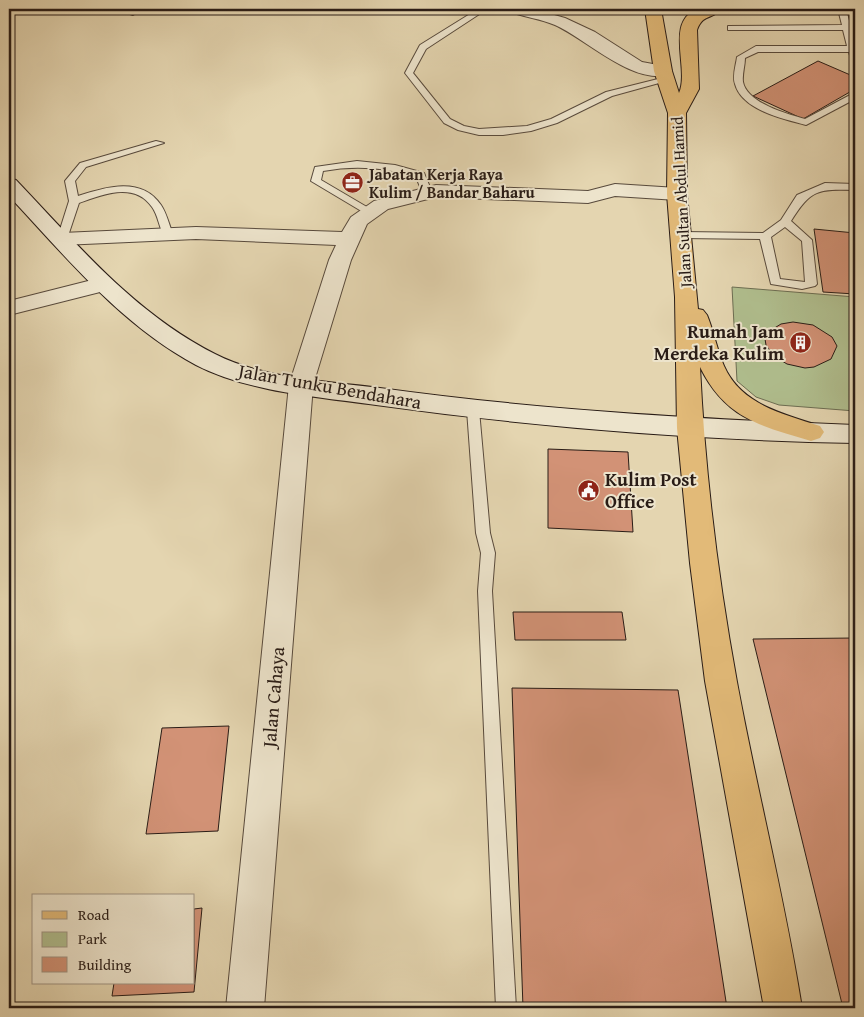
<svg xmlns="http://www.w3.org/2000/svg" width="864" height="1017" font-family="'Gentium Book Plus',serif">
	<rect width="100%" height="100%" fill="#e4d5b0"/>
	<filter id="stains"><feTurbulence type="fractalNoise" baseFrequency=".004" numOctaves="4"/><feColorMatrix values="0 0 0 0 .2 0 0 0 0 .09 0 0 0 0 .02 0 0 0 .5 -.17"/></filter>
	<radialGradient id="worn" r=".72"><stop offset=".6" stop-color="#630" stop-opacity="0"/><stop offset="1" stop-color="#630" stop-opacity=".3"/></radialGradient>
	<polygon fill="#b0be8e" stroke="#6c6d52" points="732,287 855,297 855,411 779,405 756,397 737,381"/>
	<g fill="#d29276" stroke="#291c16">
		<polygon points="818,61 855,77 855,89 803,119 753,96"/>
		<polygon points="814,229 855,233 855,294 823,292"/>
		<polygon points="793,322 813,325 832,337 837,346 831,359 814,367 805,368 787,364 774,356 766,345 765,339 768,332 781,324"/>
		<polygon points="548,449 628,452 633,532 548,528"/>
		<polygon points="513,612 622,612 626,640 515,640"/>
		<polygon points="855,638 855,1008 843,1008 753,639"/>
		<polygon points="512,688 678,690 727,1008 523,1008"/>
		<polygon points="229,726 218,831 146,834 162,728"/>
		<polygon points="202,908 194,992 112,996 114,983 194,983 194,909"/>
	</g>
	<g fill="none" stroke-linecap="round" stroke-linejoin="round">
		<defs>
			<g id="lane">
				<polygon points="478,9 487,9 426,49 413,73 450,119 464,126 479,129 527,126 551,119 606,92 666,77 670,80 612,96 557,123 531,131 503,135 479,135 458,130 444,123 405,73 420,45"/>
				<path d="M838,9H846L855,44V62L851,59L849,52H758L745,58C745,66 742,74 743,82C747,103 787,114 805,119L852,94L855,93V99L806,125C783,119 742,110 735,84C732,76 736,65 737,57L756,46H847L843,30H728V26L842,25Z"/>
				<path d="M156,141L164,143L86,167L75,181L78,196C106,187 141,176 161,205C167,214 169,225 173,234L172,236H164C159,227 158,215 152,207C134,181 102,195 79,203L67,239L62,242L58,241L57,239L69,201L65,181L80,163Z"/>
				<path d="M357,161L395,165L424,173L432,192L431,194H423L416,177C385,167 354,165 323,171L321,180L372,210V214L368,215L311,181L315,167Z"/>
				<path d="M825,183L855,184V190C818,189 811,189 791,221L812,240L817,284L815,286L802,289L771,284L760,239L682,238L677,235L682,232L763,233L781,220L797,195ZM785,227L802,241L805,282L780,279L771,237Z"/>
				<polygon points="473,406 479,410 490,533 495,553 492,591 516,1008 496,1008 478,591 481,553 476,533 467,410"/>
			</g>
			<g id="street">
				<polygon points="124,9 140,9 141,10 133,15 127,13"/>
				<path d="M508,9H533L565,18L595,32L642,62L669,67L672,71L669,75C631,84 588,40 555,25C541,19 525,17 510,12Z"/>
				<polygon points="615,184 677,188 684,190 687,194 684,198 677,200 615,196 588,203 436,197 388,209 367,224 351,260 313,385 264,1008 226,1008 289,385 329,260 336,245 196,239 62,245 54,244 51,239 54,234 62,233 196,227 342,232 351,217 374,201 436,185 588,191"/>
				<polygon points="100,278 108,280 111,285 108,290 9,315 9,301"/>
			</g>
			<path id="secondary" d="M9,178L16,180C77,244 134,313 215,354C264,379 326,381 380,388C538,410 696,419 855,425V443C695,440 535,427 376,405C319,397 248,392 196,365C120,324 67,258 9,196Z"/>
			<path id="primary" d="M645,9H661L672,71L679,93C690,69 664,21 698,9H721C713,20 703,13 697,30L699,89L686,113L687,194L698,309L703,310L707,315C714,332 717,350 724,366C741,405 784,414 820,426L824,432L820,438L811,441C760,426 725,418 700,367C705,472 718,578 737,682C757,791 785,899 802,1008H764L705,681L690,563L677,428L675,297L667,194L668,113L654,71Z"/>
		</defs>
		<use href="#lane" stroke="#584a3c" stroke-width="2"/>
		<use href="#street" stroke="#584a3c" stroke-width="2"/>
		<use href="#secondary" stroke="#291c16" stroke-width="2"/>
		<use href="#primary" stroke="#291c16" stroke-width="2"/>
		<use href="#lane" fill="#ede4cc" fill-rule="evenodd"/>
		<use href="#street" fill="#ede4cc" fill-rule="evenodd"/>
		<use href="#secondary" fill="#ede4cc" fill-rule="evenodd"/>
		<use href="#primary" fill="#e2ba78" fill-rule="evenodd"/>
	</g>
	<defs>
		<symbol id="office-disc" viewBox="-11 -11 22 22"><circle r="9.5" fill="#8f2418" stroke="#ede4cc"/><path d="M-6-3h4V-5.5h4V-3h4V5H-6ZM-1-4.5V-3h2v-1.5ZM-6 0V1H6V0Z" fill="#fff"/></symbol>
		<symbol id="building-disc" viewBox="-11 -11 22 22"><circle r="9.5" fill="#8f2418" stroke="#ede4cc"/><path d="M-4-6H4V6H1V3H-1V6H-4ZM-2.5-4.3h1.7v1.8h-1.7ZM.8-4.3h1.7v1.8H.8ZM-2.5-1h1.7V.8h-1.7ZM.8-1h1.7V.8H.8Z" fill="#fff"/></symbol>
		<symbol id="civic-disc" viewBox="-11 -11 22 22"><circle r="9.5" fill="#8f2418" stroke="#ede4cc"/><path d="M-.6-6.5H3V-4.5H.6V-3L4-1V1h2V6H-6V1h2V-1L-.6-3ZM-1.2 2.5V6h2.4V2.5Z" fill="#fff"/></symbol>
	</defs>
	<g fill-rule="evenodd">
		<use href="#office-disc" x="340" y="170" width="25" height="25"/>
		<use href="#building-disc" x="788" y="330" width="25" height="25"/>
		<use href="#civic-disc" x="576" y="478" width="25" height="25"/>
	</g>
	<g text-anchor="middle" stroke-width="4" stroke-linejoin="round" paint-order="stroke">
		<g font-size="16" font-weight="bold" fill="#291c16" stroke="#ede4cc" text-anchor="start">
			<text x="369" y="180">Jabatan Kerja Raya<tspan x="369" dy="18">Kulim / Bandar Baharu</tspan></text>
		</g>
		<g font-size="16" fill="#291c16" stroke="#ede4cc">
			<text transform="translate(681 202) rotate(-93)" y="6">Jalan Sultan Abdul Hamid</text>
		</g>
		<g font-size="19" font-weight="bold" fill="#291c16" stroke="#ede4cc" text-anchor="end">
			<text x="784" y="338">Rumah Jam<tspan x="784" dy="22">Merdeka Kulim</tspan></text>
			<text x="605" y="486" text-anchor="start">Kulim Post<tspan x="605" dy="22">Office</tspan></text>
		</g>
		<g font-size="19" fill="#291c16" stroke="#ede4cc">
			<text transform="translate(330 386) rotate(10)" y="7">Jalan Tunku Bendahara</text>
			<text transform="translate(273 697) rotate(-85)" y="7">Jalan Cahaya</text>
		</g>
	</g>
	<rect width="864" height="1017" fill="none" stroke="#e4d5b0" stroke-width="30"/>
	<rect x="10" y="10" width="844" height="997" fill="none" stroke="#291c16" stroke-width="2.5"/>
	<rect x="15" y="15" width="834" height="987" fill="none" stroke="#291c16"/>
	<rect x="32" y="894" width="162" height="90" fill="#ede4cc" stroke="#9f9483"/>
	<rect x="42" y="911" width="25" height="8" fill="#e2ba78" stroke="#9f9483"/>
	<text x="78" y="920" font-size="15" fill="#291c16">Road</text>
	<rect x="42" y="932" width="25" height="15" fill="#b0be8e" stroke="#9f9483"/>
	<text x="78" y="944" font-size="15" fill="#291c16">Park</text>
	<rect x="42" y="957" width="25" height="15" fill="#d29276" stroke="#9f9483"/>
	<text x="78" y="970" font-size="15" fill="#291c16">Building</text>
	<rect width="100%" height="100%" filter="url(#stains)"/>
	<rect width="100%" height="100%" fill="url(#worn)"/>
</svg>
